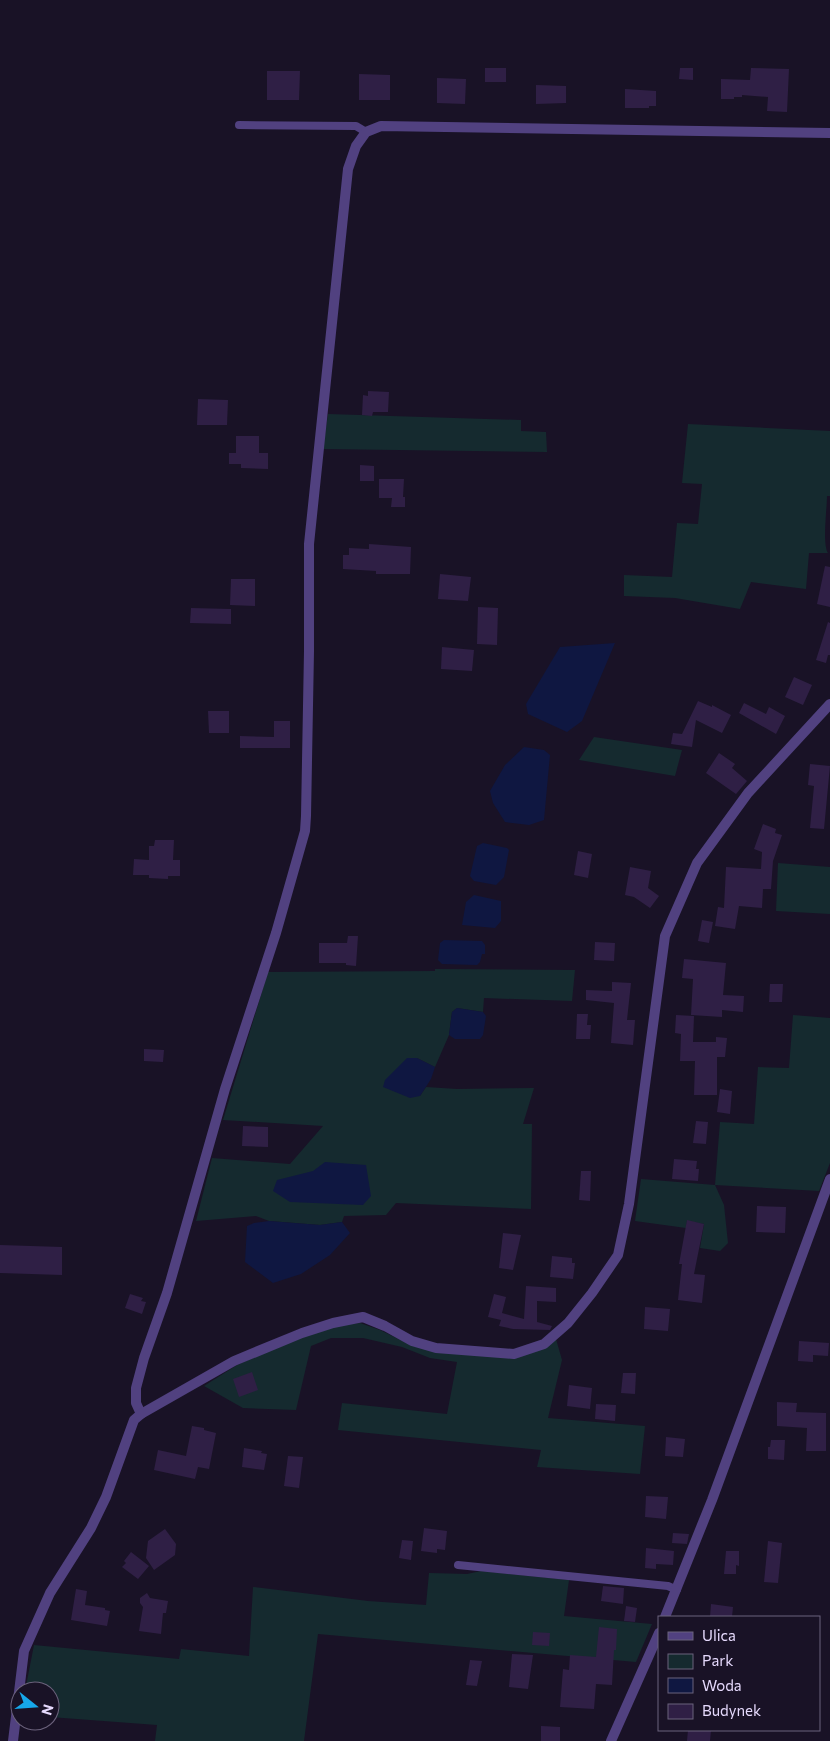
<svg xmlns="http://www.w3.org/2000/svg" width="830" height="1741" font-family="Commissioner,sans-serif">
	<rect width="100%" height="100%" fill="#191226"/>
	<g fill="#152a2f">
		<polygon points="328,414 521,420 521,431 546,432 547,452 323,449"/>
		<path d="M688,424L830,431V496H827C827,509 822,544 828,553H809L806,589L751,582L740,609L675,598L624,596V575L672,577L677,523L698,524L702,484L682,483Z"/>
		<polygon points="594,737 682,750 675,776 579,760"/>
		<polygon points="778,863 830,867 830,914 776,911"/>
		<polygon points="435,969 575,970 572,1001 484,998 483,1012 457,1008 452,1012 449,1035 435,1067 417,1058 420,1096 426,1087 457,1089 534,1088 523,1124 532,1124 531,1209 396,1203 386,1215 344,1216 342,1222 320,1225 269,1221 256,1216 196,1221 212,1158 290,1164 323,1126 223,1120 268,972 435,971"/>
		<polygon points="793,1015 830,1018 830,1163 819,1191 715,1185 724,1205 728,1243 720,1251 700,1248 704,1224 687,1221 686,1228 635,1221 641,1179 715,1185 720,1122 754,1124 758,1067 789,1068"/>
		<path d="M360,1323L380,1330L409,1344L511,1358C529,1355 542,1349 556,1339L562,1360L548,1418L645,1426L640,1474L537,1467L541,1450L338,1430L342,1403L447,1414L457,1362L430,1358L402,1347L363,1338H331L311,1346L296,1410L243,1408L204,1386L237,1365L301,1337L333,1326Z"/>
		<polygon points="481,1571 569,1580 564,1616 652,1624 636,1662 318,1634 304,1741 155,1741 157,1725 50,1717 50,1691 25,1691 34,1645 179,1659 181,1649 249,1656 253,1587 368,1601 426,1605 429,1573 467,1574"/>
	</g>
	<g fill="#0f1741">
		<polygon points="615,643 582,721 567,732 528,714 526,704 560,647"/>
		<polygon points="524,747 544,750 550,755 544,820 529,825 505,822 493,803 490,791 505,765"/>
		<polygon points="483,843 507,848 509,850 504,877 496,885 474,881 470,876 477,846"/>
		<polygon points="474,895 501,901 501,921 495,928 462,925 466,902"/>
		<polygon points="444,940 482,941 485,945 485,954 482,954 480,962 477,965 442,964 438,960 440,943"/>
		<polygon points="457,1008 483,1012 486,1016 483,1035 480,1039 455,1039 449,1035 452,1012"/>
		<polygon points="407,1058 417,1058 435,1067 431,1079 420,1096 410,1098 383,1087 385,1080"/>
		<polygon points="325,1162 366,1165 371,1196 363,1205 290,1202 273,1191 277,1180 313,1171"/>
		<polygon points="269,1221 320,1225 342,1222 350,1233 330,1255 301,1274 273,1283 245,1262 247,1226 254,1223"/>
	</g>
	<g fill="#2f1f45">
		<rect x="485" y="68" width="21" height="14"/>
		<polygon points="680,68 693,68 693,80 679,79"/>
		<polygon points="751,68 789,69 787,112 767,111 768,97 742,95 742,97 734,97 734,99 721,99 721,79 750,80"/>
		<polygon points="267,71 300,71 299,100 267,100"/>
		<polygon points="359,74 390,75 390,100 359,100"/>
		<polygon points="437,78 466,79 465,104 437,103"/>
		<polygon points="536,85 566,86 566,103 536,104"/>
		<polygon points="625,89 656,91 656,106 649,106 649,108 625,108"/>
		<polygon points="368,391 389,392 388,412 373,412 372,416 362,415 363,395 368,396"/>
		<polygon points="198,399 228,400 227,425 197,425"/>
		<polygon points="236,436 259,436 259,453 268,453 268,469 241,468 241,464 229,464 229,453 236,453"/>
		<polygon points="360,465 374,466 374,481 360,481"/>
		<polygon points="379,479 404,479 403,497 405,497 405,507 391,507 392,498 379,498"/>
		<polygon points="369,544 411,547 410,574 376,574 376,571 343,569 343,555 349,555 349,548 369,549"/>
		<polygon points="825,566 830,567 830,607 817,604"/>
		<polygon points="440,574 471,577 468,601 438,599"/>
		<polygon points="231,579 255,579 255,606 230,605"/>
		<polygon points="478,607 498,608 497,645 477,644"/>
		<polygon points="191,608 231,609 231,624 190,623"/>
		<polygon points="828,622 830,623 830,655 828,655 826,663 816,660"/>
		<polygon points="442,647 474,650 472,671 441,669"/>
		<polygon points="794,677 812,685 803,705 785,697"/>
		<polygon points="698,701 712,707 712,705 731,715 722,733 696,720 692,747 671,744 673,733 682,734"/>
		<polygon points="744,703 766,714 769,707 785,716 776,734 739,713"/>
		<polygon points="208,711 229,711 229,733 209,733"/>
		<polygon points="274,721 290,721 290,748 240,748 240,736 274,737"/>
		<polygon points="719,753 735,764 732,768 747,781 736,794 706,773"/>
		<polygon points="810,764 830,766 824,829 810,828 814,786 808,785"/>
		<polygon points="763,824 776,829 775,833 782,835 773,861 771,889 763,889 762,908 739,906 735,929 715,926 718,907 724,908 726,867 761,869 762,852 754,849"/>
		<polygon points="155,840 174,840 173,860 180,860 180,876 168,876 168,879 149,878 149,875 133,875 134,859 149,860 149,846 154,846"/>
		<polygon points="578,851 592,854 588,878 574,875"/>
		<polygon points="630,867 651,871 648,888 659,896 650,908 634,897 625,895"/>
		<polygon points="702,920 713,922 709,943 698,941"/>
		<polygon points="348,936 358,936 356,966 346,965 346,963 319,963 319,943 347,943"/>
		<polygon points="595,942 615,943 614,961 594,960"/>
		<polygon points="684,959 726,963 723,995 744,996 743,1012 722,1010 722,1017 691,1015 693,979 682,978"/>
		<polygon points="612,982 631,983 627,1020 635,1020 633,1045 611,1043 614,1003 586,1000 586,990 612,991"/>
		<polygon points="770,984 783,984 782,1002 769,1002"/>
		<polygon points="577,1014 588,1014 587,1025 591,1025 590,1039 576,1039"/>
		<polygon points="676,1015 694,1016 693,1042 716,1042 716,1037 727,1038 725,1057 717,1057 717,1095 694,1095 695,1061 680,1061 681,1034 675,1033"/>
		<polygon points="144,1049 164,1050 163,1062 144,1061"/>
		<polygon points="720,1089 732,1091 730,1114 717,1112"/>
		<polygon points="696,1121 708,1122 706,1144 693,1143"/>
		<polygon points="243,1126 268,1127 268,1147 242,1146"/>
		<polygon points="674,1159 697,1161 696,1169 699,1169 698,1181 672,1179"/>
		<polygon points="581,1171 591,1171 590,1201 579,1200"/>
		<polygon points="757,1206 786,1207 785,1233 756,1232"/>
		<polygon points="687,1220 704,1224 694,1274 705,1275 702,1303 678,1300 682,1264 679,1264"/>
		<polygon points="503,1233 521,1235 513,1270 499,1268"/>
		<polygon points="0,1245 62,1247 62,1275 0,1273"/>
		<polygon points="552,1256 572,1258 572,1263 575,1263 573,1279 550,1277"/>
		<polygon points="526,1286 556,1288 556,1302 537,1301 537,1322 552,1326 550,1330 513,1329 499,1326 501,1320 488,1317 494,1294 506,1297 502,1313 524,1319"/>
		<polygon points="130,1294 143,1298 141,1301 146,1302 142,1314 125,1308"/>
		<polygon points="645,1307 670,1309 668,1331 644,1329"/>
		<polygon points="799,1341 829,1343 828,1356 813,1355 813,1362 798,1361"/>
		<polygon points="252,1372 258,1390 239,1397 233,1379"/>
		<polygon points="623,1373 636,1373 635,1394 621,1393"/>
		<polygon points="569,1385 592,1388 590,1409 567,1406"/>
		<polygon points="777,1402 797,1403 796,1412 826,1413 826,1451 806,1451 807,1428 777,1426"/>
		<polygon points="596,1404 616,1405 615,1421 595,1419"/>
		<polygon points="192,1426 204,1428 204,1430 216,1433 209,1469 198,1467 195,1479 154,1470 158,1450 186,1456"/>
		<polygon points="666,1437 685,1439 683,1457 665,1456"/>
		<polygon points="771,1440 785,1440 784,1460 768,1459 768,1447 770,1447"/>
		<polygon points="244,1448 262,1451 261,1453 267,1454 264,1470 242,1467"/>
		<polygon points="288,1456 303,1457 299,1488 284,1486"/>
		<polygon points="646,1496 668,1497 666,1519 645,1517"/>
		<polygon points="424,1528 447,1531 445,1550 437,1549 437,1553 421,1551"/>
		<polygon points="165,1529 176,1544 175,1555 154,1570 146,1558 148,1541"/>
		<polygon points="673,1533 689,1534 687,1544 672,1543"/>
		<polygon points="402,1540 413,1541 411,1560 399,1558"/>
		<polygon points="768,1541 782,1543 778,1583 764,1582"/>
		<polygon points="646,1548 674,1551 673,1565 656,1564 656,1569 645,1568"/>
		<polygon points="726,1551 739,1551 739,1566 736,1565 736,1574 724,1574"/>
		<polygon points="131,1552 149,1566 138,1579 122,1567 126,1563 124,1561"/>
		<polygon points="603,1586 624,1588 623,1604 601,1601"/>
		<polygon points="76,1589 87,1591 85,1605 105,1608 105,1610 110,1611 107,1626 71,1620"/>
		<polygon points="147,1593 150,1598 168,1601 166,1613 163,1613 161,1634 139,1631 143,1607 140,1603 140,1598"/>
		<polygon points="711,1604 733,1607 732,1617 710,1617"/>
		<polygon points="626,1606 637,1608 635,1622 624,1621"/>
		<polygon points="599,1627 617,1629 616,1650 614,1650 612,1685 596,1684 594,1709 560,1707 563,1669 569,1670 570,1655 596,1657"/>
		<polygon points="533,1632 550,1633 549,1646 532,1645"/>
		<polygon points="512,1654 533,1655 528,1689 509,1687"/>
		<polygon points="470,1660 482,1661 477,1686 466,1685"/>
		<polygon points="541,1726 560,1727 560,1741 541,1741"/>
		<polygon points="688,1730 711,1730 710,1741 687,1741"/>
	</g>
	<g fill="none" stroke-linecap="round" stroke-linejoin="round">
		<g stroke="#514180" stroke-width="8">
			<polyline points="239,125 356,126 366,132"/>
			<polyline points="458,1565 668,1586 677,1590"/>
		</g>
		<g stroke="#514180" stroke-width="10">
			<polyline points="141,1414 136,1403 136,1388 144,1358 167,1293 225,1089 276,933 305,831 306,816 309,651 309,544 348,169 356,146 366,132 381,126 830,133"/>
			<polyline points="665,1617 712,1500 830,1179"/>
			<polyline points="13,1741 24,1651 50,1593 91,1528 106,1497 134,1420 141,1414 234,1361 302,1333 333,1323 363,1317 385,1326 412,1341 436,1348 514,1354 544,1344 568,1323 592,1293 618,1255 629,1204 665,936 697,863 748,793 830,704"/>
			<polyline points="611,1741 659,1633"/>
		</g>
	</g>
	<rect x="658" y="1616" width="162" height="115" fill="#191226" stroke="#6b627c"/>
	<rect x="668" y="1632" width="25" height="8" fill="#514180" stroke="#6b627c"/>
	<text x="702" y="1641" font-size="15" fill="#e5d9fc">Ulica</text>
	<rect x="668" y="1654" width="25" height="15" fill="#152a2f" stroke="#6b627c"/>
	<text x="702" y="1666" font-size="15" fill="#e5d9fc">Park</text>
	<rect x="668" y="1678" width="25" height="15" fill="#0f1741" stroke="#6b627c"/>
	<text x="702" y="1691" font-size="15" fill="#e5d9fc">Woda</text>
	<rect x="668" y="1704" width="25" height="15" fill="#2f1f45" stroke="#6b627c"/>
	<text x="702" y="1716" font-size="15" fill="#e5d9fc">Budynek</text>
	<g transform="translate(35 1706) rotate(107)"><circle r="24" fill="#191226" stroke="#6b627c"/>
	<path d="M0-4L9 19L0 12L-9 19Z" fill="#16a8eb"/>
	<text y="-8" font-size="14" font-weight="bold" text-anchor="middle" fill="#e5d9fc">N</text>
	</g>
</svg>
